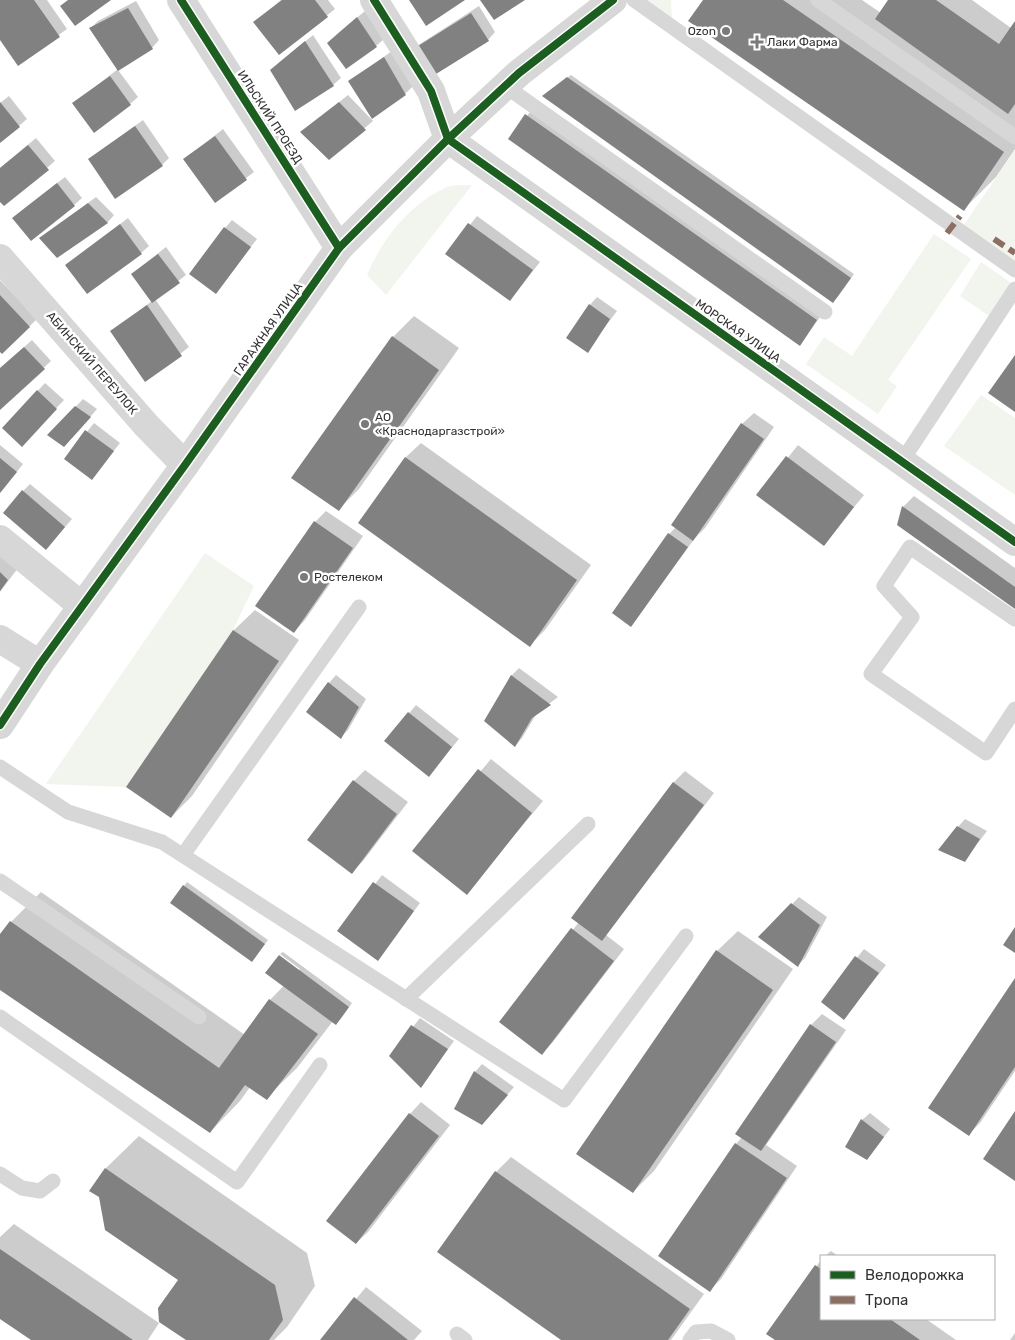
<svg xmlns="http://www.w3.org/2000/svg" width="1015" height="1340" font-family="Rubik,sans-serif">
	<rect width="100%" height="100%" fill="#fff"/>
	<g fill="#f1f5ed">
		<polygon points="645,0 671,0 672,20"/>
		<polygon points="1015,150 1015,270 959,232"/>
		<path d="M472,185L386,295L367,275C383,238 408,206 445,188C452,184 464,186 472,185Z"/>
		<polygon points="934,234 971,259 888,380 897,386 878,414 806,364 824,337 852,356"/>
		<polygon points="981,262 1014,285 992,318 960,296"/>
		<polygon points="981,395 1015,418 1015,495 944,446"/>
		<polygon points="205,553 254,586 233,630 126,787 46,784"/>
	</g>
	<g fill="#0003">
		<polygon points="0,0 47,0 67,29 18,64 0,38"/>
		<polygon points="281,0 328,0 335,9 279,54 255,22"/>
		<polygon points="705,0 862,0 881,13 890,0 972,0 1011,28 1015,23 1015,149 996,177 964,209"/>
		<polygon points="136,1 159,40 152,48 118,70 138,97 130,104 74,103 118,69 91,28 98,21"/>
		<polygon points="479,6 495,32 488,40 412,51 420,44"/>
		<polygon points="365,11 384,39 376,46 336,35"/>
		<polygon points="313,35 341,78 333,85 279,63"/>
		<polygon points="392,51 413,86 405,94 350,81"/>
		<polygon points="571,75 854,274 837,298 547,93"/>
		<polygon points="348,95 373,121 329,158 302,132"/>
		<polygon points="9,96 27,119 0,142 0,103"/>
		<polygon points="530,112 820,317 803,341 509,139"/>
		<polygon points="143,120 169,158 162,165 89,159"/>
		<polygon points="223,129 254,172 215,202 185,159"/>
		<polygon points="36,138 55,161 4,205 0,200 0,168"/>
		<polygon points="65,177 82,198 74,205 21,211"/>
		<polygon points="96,197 114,215 107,223 41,238"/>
		<polygon points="477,216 540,262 510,300 447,254"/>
		<polygon points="128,218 149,246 141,253 67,265"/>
		<polygon points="232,220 257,239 216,292 225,228"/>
		<polygon points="166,247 186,275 155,299 189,347 146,380 112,331 152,301 132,274"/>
		<polygon points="0,280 37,319 2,353 0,350"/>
		<polygon points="597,297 617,311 587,351 590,305"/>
		<polygon points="414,316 459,348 359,489 339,509 393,337"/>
		<polygon points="32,340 51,361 0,408 0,369"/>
		<polygon points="45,383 64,400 29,437 3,428"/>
		<polygon points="83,399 97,409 72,438 49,435"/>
		<polygon points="754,413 774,427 705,528 695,538 631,626 669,534 676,527 742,424"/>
		<polygon points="94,423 120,443 92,478 66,458"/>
		<polygon points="421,443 591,565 545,630 530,645 359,522 406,457"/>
		<polygon points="0,445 23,464 0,493"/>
		<polygon points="798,445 864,495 824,544 758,495"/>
		<polygon points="30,484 72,519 53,541 23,491"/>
		<polygon points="914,496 1015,568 1015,608 903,507"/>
		<polygon points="326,511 363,536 305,620 294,632 315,522"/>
		<polygon points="0,551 18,568 0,592"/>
		<polygon points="255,610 299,640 192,796 171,817 128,786 234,630"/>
		<polygon points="519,668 558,697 537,713 522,738 515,746 485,721 512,675"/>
		<polygon points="336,675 366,699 348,730 341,737 329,683"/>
		<polygon points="416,705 459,739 429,775 386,741"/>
		<polygon points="491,759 543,801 466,893 414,850"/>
		<polygon points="365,770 408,802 363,861 352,872 354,781"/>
		<polygon points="685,771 714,793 606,935 624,949 553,1042 542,1053 501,1022 579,922 573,918 674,782"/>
		<polygon points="965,819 987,831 965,860 958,827"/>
		<polygon points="382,875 420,903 378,959 339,931"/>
		<polygon points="187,882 268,940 255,957 184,886"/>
		<polygon points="41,892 245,1035 270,1000 300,969 280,954 283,952 352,1003 340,1020 333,1021 297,1068 266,1098 250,1087 240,1101 210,1132 0,989 0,936 11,922"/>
		<polygon points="799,897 827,917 805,958 798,965 760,937"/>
		<polygon points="738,931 793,969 654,1171 633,1192 717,951"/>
		<polygon points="864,949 886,965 844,1018 822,1002"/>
		<polygon points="1015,980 1015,1071 980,1123 969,1134"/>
		<polygon points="822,1014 846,1030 766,1145 797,1166 721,1279 710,1290 736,1144 742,1137 811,1025"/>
		<polygon points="420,1018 454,1041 421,1086 390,1056"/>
		<polygon points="482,1064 514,1087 489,1116 475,1072"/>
		<polygon points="421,1102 450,1125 368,1232 356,1243 410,1114"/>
		<polygon points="870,1113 890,1129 867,1159 862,1120"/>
		<polygon points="139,1136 307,1253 315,1286 287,1327 274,1340 188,1340 179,1280 100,1197 91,1190 106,1168"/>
		<polygon points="511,1157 704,1294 671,1340 563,1340 439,1252 496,1172"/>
		<polygon points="14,1224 159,1323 148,1340 33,1340 0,1318 0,1237"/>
		<polygon points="831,1251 838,1256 825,1256"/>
		<polygon points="821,1260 821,1319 926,1319 956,1340 777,1340 768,1333"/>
		<polygon points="366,1287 422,1331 414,1340 322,1340"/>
		<polygon points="1015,1333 1015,1340 1010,1340"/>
	</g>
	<g fill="#818181">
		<polygon points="0,0 34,0 60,37 18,66 0,40"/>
		<polygon points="68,0 111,0 75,26 60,6"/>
		<polygon points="282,0 315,0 328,17 279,55 253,22"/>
		<polygon points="409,0 465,0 426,26"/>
		<polygon points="480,0 525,0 494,20"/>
		<polygon points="703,0 783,0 1004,152 964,211 688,21"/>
		<polygon points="888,0 936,0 999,44 1015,21 1015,104 1008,114 875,19"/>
		<polygon points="128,8 153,49 118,71 89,28"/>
		<polygon points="471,13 489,41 428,79 410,51"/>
		<polygon points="357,17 377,47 346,69 327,43"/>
		<polygon points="305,41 334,86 295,111 270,70"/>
		<polygon points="384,57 406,95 372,119 348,81"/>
		<polygon points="110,76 131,105 94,133 72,103"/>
		<polygon points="567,77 851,278 833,303 542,96"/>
		<polygon points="0,102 20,127 0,143"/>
		<polygon points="339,102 366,130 329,160 300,132"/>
		<polygon points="525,114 817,320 800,346 508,139"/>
		<polygon points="135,126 163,166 115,199 88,159"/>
		<polygon points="215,136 247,180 215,203 183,159"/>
		<polygon points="28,145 49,170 4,206 0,202 0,168"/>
		<polygon points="57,183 75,206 31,241 12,218"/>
		<polygon points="88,203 108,223 57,258 39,238"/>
		<polygon points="468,223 533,270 510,301 445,254"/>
		<polygon points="120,224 142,254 87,294 65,265"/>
		<polygon points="224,227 251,247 216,294 189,274"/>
		<polygon points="158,254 180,283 152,303 131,274"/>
		<polygon points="0,295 30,327 2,354 0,352"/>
		<polygon points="589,304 610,319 588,353 566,338"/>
		<polygon points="147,305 182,356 145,382 110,331"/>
		<polygon points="392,336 439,370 339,511 291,478"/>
		<polygon points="24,347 45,369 0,410 0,368"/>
		<polygon points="1015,355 1015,412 988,393"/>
		<polygon points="37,390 57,409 22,447 2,428"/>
		<polygon points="75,406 91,417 64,447 47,435"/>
		<polygon points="741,423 764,439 693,541 671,525"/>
		<polygon points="85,430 114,451 92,480 64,459"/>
		<polygon points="786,456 854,507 824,546 756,495"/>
		<polygon points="405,457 577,580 530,647 358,523"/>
		<polygon points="0,458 17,472 0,493"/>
		<polygon points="22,490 65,527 46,550 3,513"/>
		<polygon points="902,506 1015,587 1015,609 897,525"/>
		<polygon points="314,521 353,548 294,633 255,606"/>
		<polygon points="668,533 688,547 631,627 612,613"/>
		<polygon points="0,572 8,580 0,591"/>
		<polygon points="233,630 279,661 171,818 126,787"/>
		<polygon points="511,675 551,705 532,718 515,747 484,721"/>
		<polygon points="328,682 359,707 341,739 306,712"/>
		<polygon points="408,712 452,747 429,777 384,741"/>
		<polygon points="478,769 532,813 467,895 412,851"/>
		<polygon points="353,780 397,814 352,874 307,840"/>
		<polygon points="673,782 704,805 602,941 571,918"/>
		<polygon points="957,826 980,839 965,862 938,850"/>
		<polygon points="373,882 414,911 378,961 337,931"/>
		<polygon points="183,885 265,944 252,962 170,903"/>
		<polygon points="791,903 820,925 798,967 758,937"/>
		<polygon points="10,921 219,1068 269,999 318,1034 267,1100 245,1085 210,1133 0,990 0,934"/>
		<polygon points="1015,927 1015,953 1003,945"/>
		<polygon points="571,928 614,961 542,1055 499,1022"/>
		<polygon points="716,950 773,990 633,1193 576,1154"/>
		<polygon points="279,955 349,1007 336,1025 265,973"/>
		<polygon points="855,956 879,973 844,1020 821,1002"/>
		<polygon points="1015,978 1015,1067 969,1136 928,1108"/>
		<polygon points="810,1024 836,1042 761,1151 735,1134"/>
		<polygon points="411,1025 448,1049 421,1088 389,1056"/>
		<polygon points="474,1071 508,1095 482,1125 454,1109"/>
		<polygon points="1015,1111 1015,1181 983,1159"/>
		<polygon points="409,1113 439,1136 356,1244 326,1221"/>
		<polygon points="861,1119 884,1137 867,1160 845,1147"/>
		<polygon points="735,1143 787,1178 710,1292 658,1256"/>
		<polygon points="105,1168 275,1285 283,1320 269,1340 186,1340 159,1322 158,1308 178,1280 105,1230 99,1197 89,1191"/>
		<polygon points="495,1171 690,1309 668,1340 561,1340 437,1252"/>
		<polygon points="0,1249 133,1340 31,1340 0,1319"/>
		<polygon points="815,1265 821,1269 821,1319 890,1319 920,1340 775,1340 766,1334"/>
		<polygon points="354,1297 408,1340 320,1340"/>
	</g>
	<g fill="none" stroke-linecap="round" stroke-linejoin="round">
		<g stroke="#d7d7d7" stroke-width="15">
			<polyline points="634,0 1015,270"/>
			<polyline points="818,0 1015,137"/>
			<polyline points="505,86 825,312"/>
			<polyline points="902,461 1015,289"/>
			<polyline points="1015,619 910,547 884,586 912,617 871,674 986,753 1015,709"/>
			<polyline points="0,767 68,812 162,842 564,1100 686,936"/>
			<polyline points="183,855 359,607"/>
			<polyline points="0,881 199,1017"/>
			<polyline points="406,999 588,824"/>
			<polyline points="0,1017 237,1182 320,1065"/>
			<polyline points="0,1174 22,1188 40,1191 53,1181"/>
			<polyline points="457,1334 465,1340"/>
			<polyline points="690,1340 696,1332 711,1331 728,1340"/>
		</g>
		<g stroke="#d7d7d7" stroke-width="28">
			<polyline points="181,0 339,248"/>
			<polyline points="374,0 431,91 448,139"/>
			<polyline points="0,258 146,425 185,465"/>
			<polyline points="0,539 82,606"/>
			<polyline points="0,639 40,664"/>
		</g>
		<g stroke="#d7d7d7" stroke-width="28">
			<polyline points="448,139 1015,542"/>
			<polyline points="0,725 40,664 185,465 339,248 448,139 519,73 613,0"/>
		</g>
		<g stroke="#8d6e63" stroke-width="6" stroke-dasharray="12 6" stroke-linecap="butt">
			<polyline points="947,233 960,216"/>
			<polyline points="994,239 1015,253"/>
		</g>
		<defs>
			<g id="cycleway">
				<polyline points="181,0 339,248"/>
				<polyline points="374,0 431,91 448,139 1015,542"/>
				<polyline points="0,725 40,664 185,465 339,248 448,139 519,73 613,0"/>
			</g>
		</defs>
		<use href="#cycleway" stroke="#fff" stroke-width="11"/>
		<use href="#cycleway" stroke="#1b5e20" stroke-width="8"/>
	</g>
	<g fill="#7a7a7a" stroke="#fff" stroke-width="2">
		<circle cx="726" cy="31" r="5"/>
		<path d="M754.5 34.5h5v5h5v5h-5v5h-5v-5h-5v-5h5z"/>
		<circle cx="365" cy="424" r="5"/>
		<circle cx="304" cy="577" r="5"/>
	</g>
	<g text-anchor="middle" stroke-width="5" stroke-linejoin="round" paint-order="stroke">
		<g font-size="12" fill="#333" stroke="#fff" text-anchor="start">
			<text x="716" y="35" text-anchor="end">Ozon</text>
			<text x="767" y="46">Лаки Фарма</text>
			<text x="375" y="421">АО<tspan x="375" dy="14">«Краснодаргазстрой»</tspan></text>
			<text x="314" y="581">Ростелеком</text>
		</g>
		<g font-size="12" fill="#333" stroke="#fff">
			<text transform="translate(270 117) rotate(57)" y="4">ИЛЬСКИЙ ПРОЕЗД</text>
			<text transform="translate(268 329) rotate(-55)" y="4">ГАРАЖНАЯ УЛИЦА</text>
			<text transform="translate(738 331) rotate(35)" y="4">МОРСКАЯ УЛИЦА</text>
			<text transform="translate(92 363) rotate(49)" y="4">АБИНСКИЙ ПЕРЕУЛОК</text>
		</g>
	</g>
	<rect x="820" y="1255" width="175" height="65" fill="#ffffff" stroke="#adadad"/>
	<rect x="830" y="1271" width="25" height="8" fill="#1b5e20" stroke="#adadad"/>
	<text x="865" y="1280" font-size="15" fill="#333333">Велодорожка</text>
	<rect x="830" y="1296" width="25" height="8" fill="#8d6e63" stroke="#adadad"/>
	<text x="865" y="1305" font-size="15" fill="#333333">Тропа</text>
</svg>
